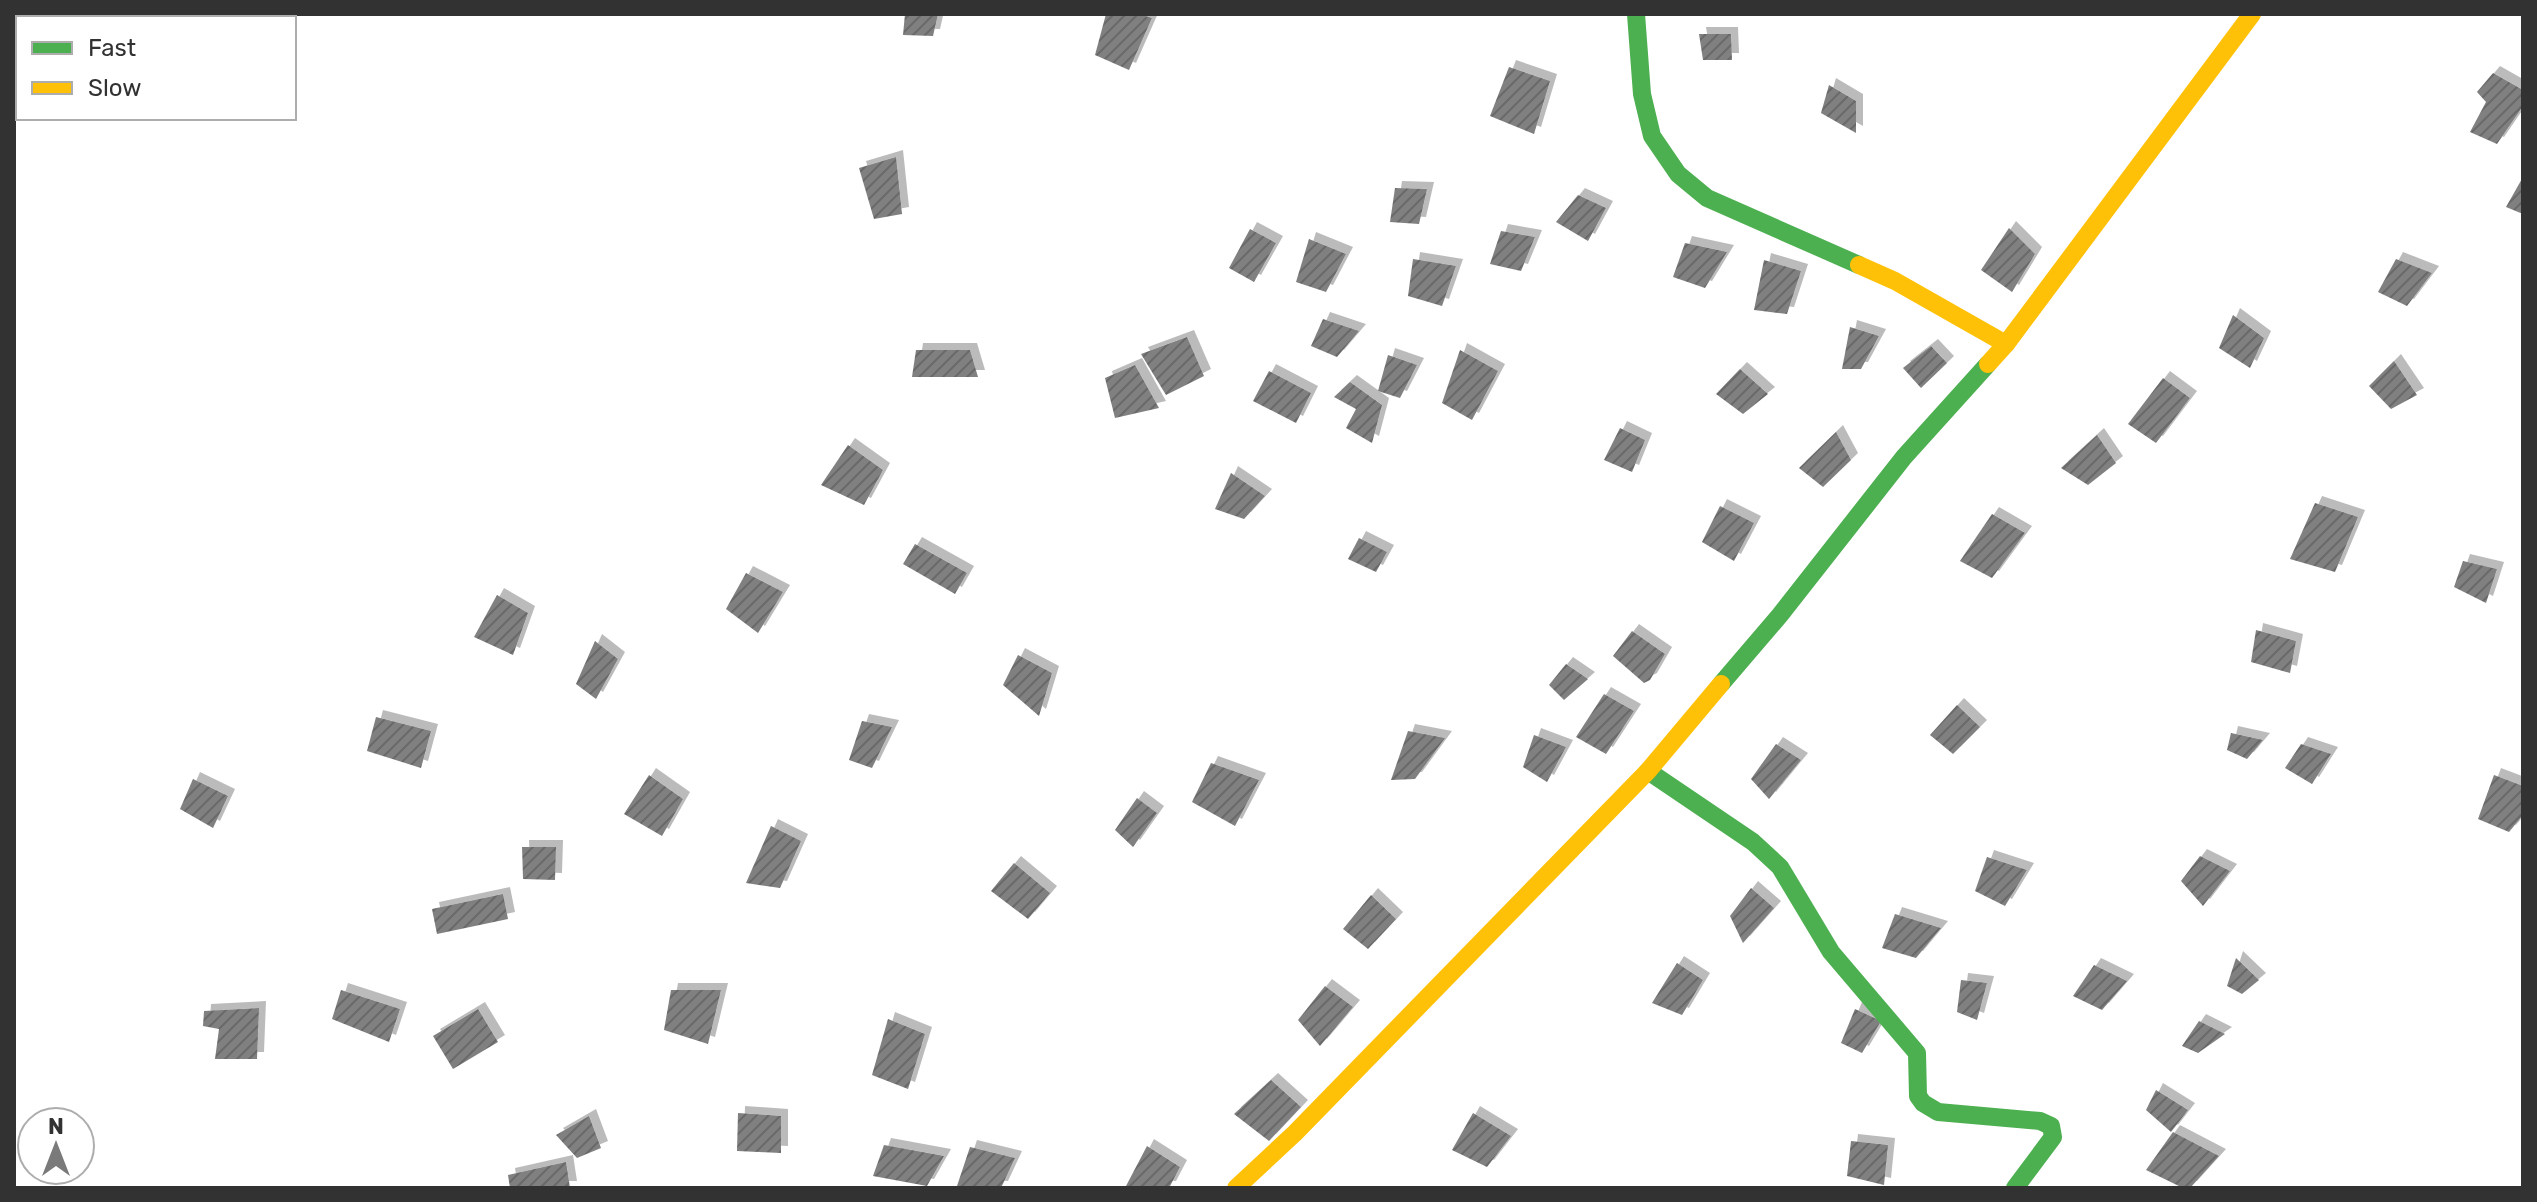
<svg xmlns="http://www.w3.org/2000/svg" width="2537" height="1202" font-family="Rubik,sans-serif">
	<defs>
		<pattern id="building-hatch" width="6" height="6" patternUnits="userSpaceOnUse" patternTransform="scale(2)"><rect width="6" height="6" fill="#808080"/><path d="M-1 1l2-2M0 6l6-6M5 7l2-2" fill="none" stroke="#696969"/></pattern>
		<filter id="shadow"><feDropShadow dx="7" dy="-7" stdDeviation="0" flood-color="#0004"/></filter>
	</defs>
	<rect width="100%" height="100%" fill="#fff"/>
	<g fill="url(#building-hatch)" filter="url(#shadow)">
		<polygon points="905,14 938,14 933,36 903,35"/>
		<polygon points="1106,14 1139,14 1152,18 1129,70 1095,55"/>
		<polygon points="1699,34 1731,34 1732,60 1703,60"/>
		<polygon points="1509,67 1550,81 1534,134 1490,116"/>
		<polygon points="2493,73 2523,90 2523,106 2497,144 2470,132 2486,102 2477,92"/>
		<polygon points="1829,85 1856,101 1856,133 1821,113"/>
		<polygon points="896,157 902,214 874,219 859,168"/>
		<polygon points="2523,177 2523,214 2506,207"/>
		<polygon points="1395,188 1427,189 1419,224 1390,222"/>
		<polygon points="1578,195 1606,208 1588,241 1556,222"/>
		<polygon points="2009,228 2035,254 2012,292 1981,270"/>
		<polygon points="1250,229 1276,243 1254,282 1229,268"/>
		<polygon points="1501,231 1535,237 1521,271 1490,264"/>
		<polygon points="1309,239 1346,254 1326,292 1296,282"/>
		<polygon points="1685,243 1727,252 1705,288 1673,277"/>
		<polygon points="1413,259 1456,266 1442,306 1408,296"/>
		<polygon points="2396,259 2432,273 2407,306 2378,292"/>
		<polygon points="1764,260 1801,271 1787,314 1754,310"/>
		<polygon points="2233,315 2264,338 2250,368 2219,348"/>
		<polygon points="1323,319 1359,331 1337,357 1311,346"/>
		<polygon points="1850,327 1879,336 1861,369 1842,369"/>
		<polygon points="1187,337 1204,376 1166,395 1141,354"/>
		<polygon points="1931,346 1947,363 1921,388 1903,368"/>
		<polygon points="916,350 970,350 978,377 912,377"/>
		<polygon points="1460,350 1498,371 1472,420 1442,403"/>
		<polygon points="1388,355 1417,365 1400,398 1378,391"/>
		<polygon points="2394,361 2417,395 2391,409 2369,386"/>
		<polygon points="1135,365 1159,408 1115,418 1105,378"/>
		<polygon points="1740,369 1768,394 1743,414 1716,394"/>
		<polygon points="1269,371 1311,393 1296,423 1253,401"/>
		<polygon points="2163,378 2190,398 2156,443 2128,424"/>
		<polygon points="1350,382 1382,405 1372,443 1346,428 1356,409 1334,397"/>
		<polygon points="1620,428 1645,440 1632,472 1604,460"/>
		<polygon points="1836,432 1851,460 1823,487 1799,468"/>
		<polygon points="2097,435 2116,463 2088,485 2061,468"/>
		<polygon points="848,445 883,470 864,505 821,485"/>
		<polygon points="1231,473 1265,496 1244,519 1215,509"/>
		<polygon points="2315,503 2358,517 2335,572 2290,559"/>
		<polygon points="1720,506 1754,523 1734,561 1702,542"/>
		<polygon points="1992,514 2025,533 1992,578 1960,561"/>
		<polygon points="1359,538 1387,552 1376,572 1348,559"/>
		<polygon points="915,544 967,573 955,594 903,564"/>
		<polygon points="2463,561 2497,569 2486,603 2454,587"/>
		<polygon points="746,573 783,592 758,633 726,609"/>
		<polygon points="497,595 528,613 513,655 474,637"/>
		<polygon points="2256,630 2296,641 2290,673 2251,662"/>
		<polygon points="1632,631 1665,654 1650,680 1644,683 1613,656"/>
		<polygon points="595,641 618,659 596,699 576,684"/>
		<polygon points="1018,655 1052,673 1039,716 1003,685"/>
		<polygon points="1566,664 1588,679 1564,700 1549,685"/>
		<polygon points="1604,694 1634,711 1606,754 1576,737"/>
		<polygon points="1957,705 1980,727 1953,754 1930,735"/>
		<polygon points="376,717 431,731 421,768 367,751"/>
		<polygon points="862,721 892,727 872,768 849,760"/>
		<polygon points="1408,731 1445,738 1415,779 1391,780"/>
		<polygon points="2231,733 2263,740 2247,759 2227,750"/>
		<polygon points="1534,735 1566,747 1547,782 1523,767"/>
		<polygon points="1776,744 1801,760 1769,799 1751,779"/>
		<polygon points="2301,744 2331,754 2312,784 2285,768"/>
		<polygon points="1211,763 1259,780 1235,826 1192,802"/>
		<polygon points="649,775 683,799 662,836 624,814"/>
		<polygon points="2494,775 2523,786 2523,815 2509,832 2478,819"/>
		<polygon points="193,779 228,796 213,828 180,809"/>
		<polygon points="1137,798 1157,813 1133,847 1115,830"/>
		<polygon points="771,826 801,841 780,888 746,883"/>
		<polygon points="522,847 556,847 555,880 523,879"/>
		<polygon points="2200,856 2230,871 2203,906 2181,881"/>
		<polygon points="1987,857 2027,870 2005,906 1975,891"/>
		<polygon points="1014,863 1050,893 1028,919 991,891"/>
		<polygon points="1751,888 1774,908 1743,943 1730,916"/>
		<polygon points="503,894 508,919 437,934 432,909"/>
		<polygon points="1371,895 1396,919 1368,949 1343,929"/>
		<polygon points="1895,914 1941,928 1916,958 1882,948"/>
		<polygon points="2236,958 2259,980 2242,994 2227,986"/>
		<polygon points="1677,963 1703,980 1682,1015 1652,1003"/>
		<polygon points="2094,965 2127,981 2102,1010 2073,996"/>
		<polygon points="1961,980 1987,983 1977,1020 1957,1012"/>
		<polygon points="1325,986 1353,1007 1320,1046 1298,1020"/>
		<polygon points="341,990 400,1009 389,1042 332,1019"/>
		<polygon points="671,990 721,990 708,1044 664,1030"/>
		<polygon points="259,1008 257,1059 215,1059 219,1029 203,1026 204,1011"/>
		<polygon points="478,1009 498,1042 453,1069 433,1036"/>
		<polygon points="1855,1009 1881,1021 1862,1053 1841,1043"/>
		<polygon points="888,1019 925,1034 908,1089 872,1075"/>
		<polygon points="2199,1021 2225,1034 2198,1053 2182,1046"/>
		<polygon points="1271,1080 1301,1107 1269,1141 1234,1114"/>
		<polygon points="2156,1090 2188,1110 2171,1132 2146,1110"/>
		<polygon points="738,1113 781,1116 781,1153 737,1151"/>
		<polygon points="1473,1113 1511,1136 1487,1167 1452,1150"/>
		<polygon points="589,1116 601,1148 577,1158 556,1135"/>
		<polygon points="2173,1132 2219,1156 2190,1188 2183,1188 2146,1170"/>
		<polygon points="1851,1141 1888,1145 1884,1185 1847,1176"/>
		<polygon points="884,1145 944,1156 927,1186 873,1176"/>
		<polygon points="1147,1146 1180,1167 1169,1188 1126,1186"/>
		<polygon points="970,1147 1015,1158 1001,1188 957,1186"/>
		<polygon points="566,1162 570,1188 510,1188 508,1175"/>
	</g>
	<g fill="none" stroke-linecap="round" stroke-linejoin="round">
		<g stroke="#4caf50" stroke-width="18">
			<polyline points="1636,14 1642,94 1652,136 1678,174 1707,198 1859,265"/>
			<polyline points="1721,684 1780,615 1904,457 1988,364"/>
			<polyline points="1648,771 1753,842 1780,867 1831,952 1917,1053 1918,1096 1923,1103 1938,1112 2040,1121 2051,1126 2053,1137 2015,1188"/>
		</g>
		<g stroke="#ffc107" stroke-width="18">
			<polyline points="1859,265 1895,281 2006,344"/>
			<polyline points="1988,364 2006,344 2252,14"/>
			<polyline points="1236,1188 1295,1133 1648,771 1721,684"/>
		</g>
	</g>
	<rect width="2537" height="1202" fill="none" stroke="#323232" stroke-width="32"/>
	<rect x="16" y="16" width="280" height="104" fill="#ffffff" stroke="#adadad" stroke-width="2"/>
	<rect x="32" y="42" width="40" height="12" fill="#4caf50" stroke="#adadad" stroke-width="2"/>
	<text x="88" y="56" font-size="24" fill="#323232">Fast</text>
	<rect x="32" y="82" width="40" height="12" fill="#ffc107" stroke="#adadad" stroke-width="2"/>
	<text x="88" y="96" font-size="24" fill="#323232">Slow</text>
	<g transform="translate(56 1146)"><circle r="38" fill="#ffffff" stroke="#adadad" stroke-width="2"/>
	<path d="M0-6L14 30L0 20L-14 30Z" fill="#7a7a7a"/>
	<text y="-12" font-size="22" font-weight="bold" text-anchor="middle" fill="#323232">N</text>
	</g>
</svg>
